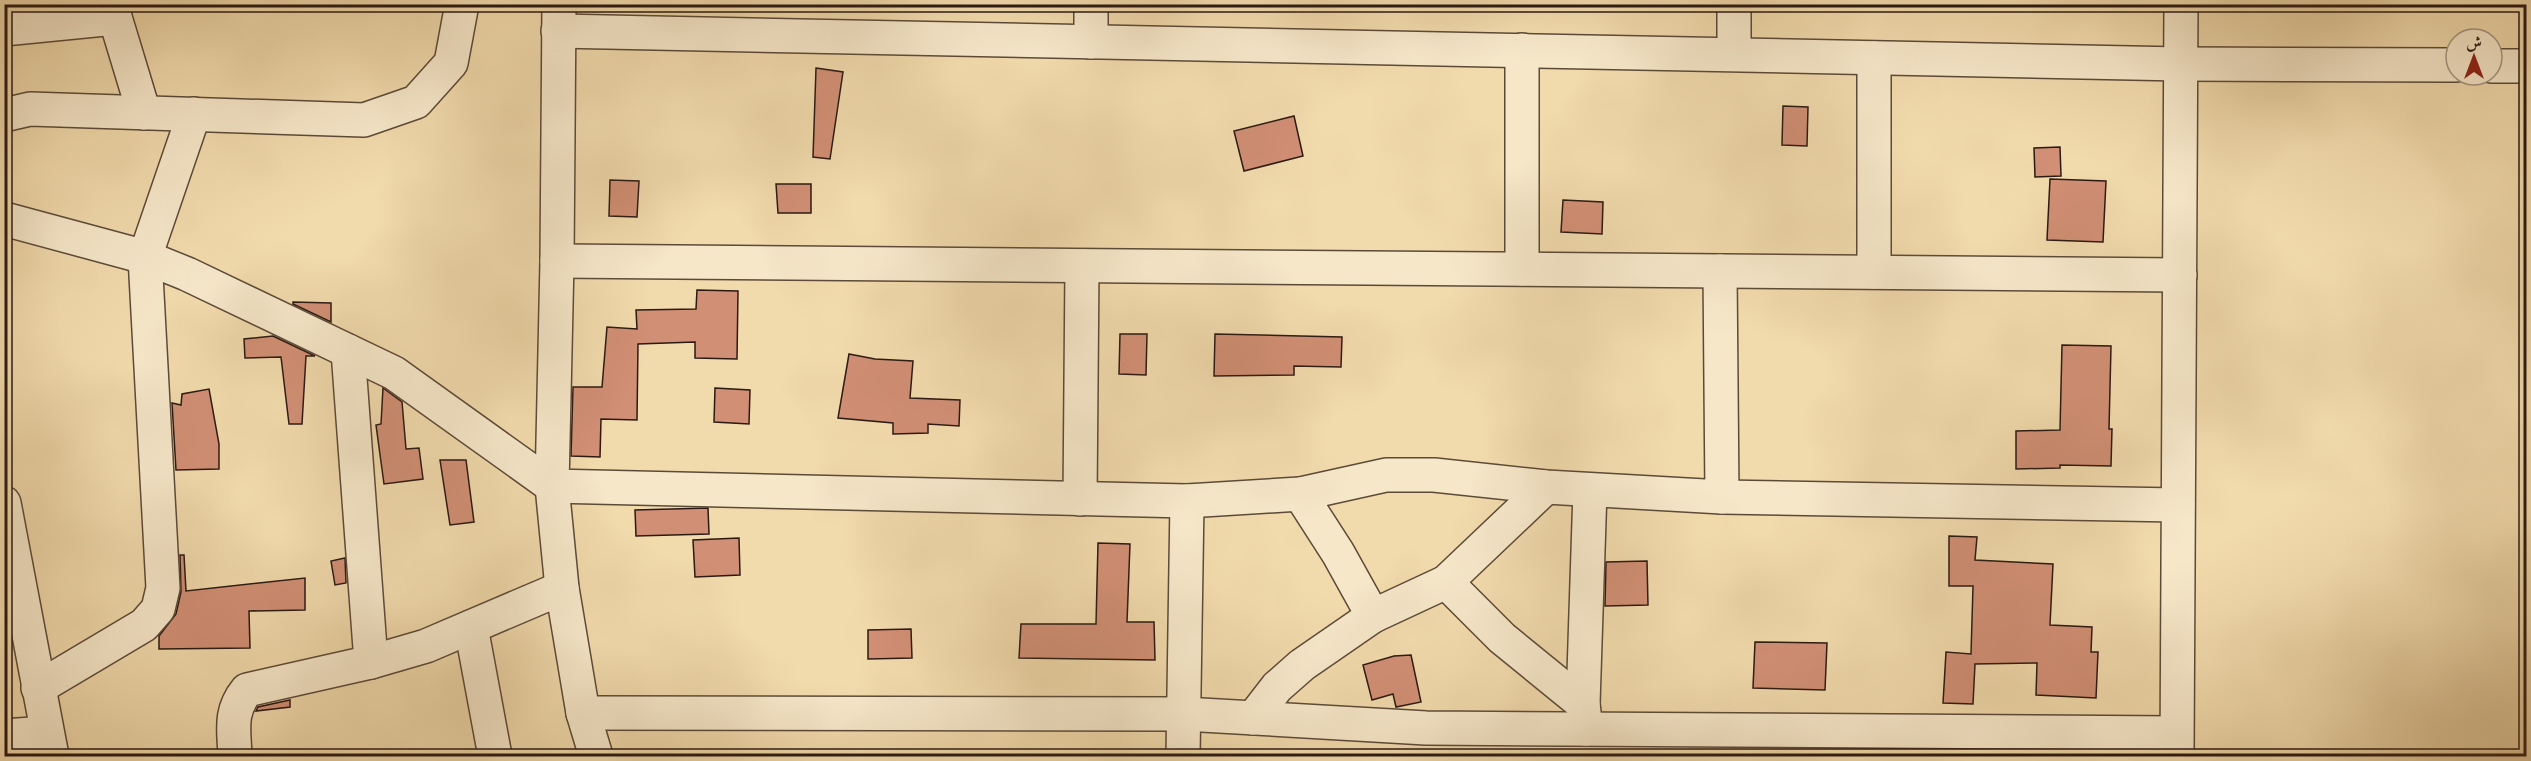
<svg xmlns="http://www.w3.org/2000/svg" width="2531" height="761" font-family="'Gentium Book Plus',Amiri,serif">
	<rect width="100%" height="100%" fill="#f1daac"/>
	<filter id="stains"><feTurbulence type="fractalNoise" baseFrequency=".00333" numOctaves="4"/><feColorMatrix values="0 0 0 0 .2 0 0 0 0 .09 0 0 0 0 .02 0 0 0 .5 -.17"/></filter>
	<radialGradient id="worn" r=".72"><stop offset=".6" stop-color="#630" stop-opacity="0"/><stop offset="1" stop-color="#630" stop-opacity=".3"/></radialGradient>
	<g fill="#d18f75" stroke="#2b1a13" stroke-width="1.5">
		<polygon points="816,68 843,72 830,159 813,157"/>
		<polygon points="1783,106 1808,107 1807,146 1782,145"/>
		<polygon points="1294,116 1303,156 1244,171 1234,131"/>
		<polygon points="2060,147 2061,176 2035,177 2034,148"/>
		<polygon points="2050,179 2106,181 2103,242 2047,240"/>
		<polygon points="610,180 639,181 637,217 609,216"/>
		<polygon points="776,184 811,184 811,213 778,213"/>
		<polygon points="1563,200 1603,202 1602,234 1561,232"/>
		<polygon points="697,290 738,291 737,359 695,358 695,342 638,344 637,420 601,419 600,457 571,456 573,387 602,387 607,327 637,329 636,310 696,309"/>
		<polygon points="293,302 331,303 331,322 293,304"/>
		<polygon points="1120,334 1147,334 1146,375 1119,374"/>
		<polygon points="1215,334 1342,337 1341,367 1294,366 1294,375 1214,376"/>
		<polygon points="273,336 315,356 306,356 302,424 289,424 281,357 245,358 244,339"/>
		<polygon points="2062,345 2111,346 2109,429 2112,429 2111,466 2060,465 2060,468 2016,469 2016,431 2060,430"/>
		<polygon points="849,354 875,359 913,361 910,398 960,400 959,426 928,424 928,433 893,434 893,423 838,418"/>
		<polygon points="383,388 402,402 406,449 419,448 423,479 384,484 376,425 381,424"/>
		<polygon points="715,388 750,390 749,424 714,422"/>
		<polygon points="209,389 219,444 219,469 176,470 172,403 181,405 182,394"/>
		<polygon points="440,460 466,460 474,522 450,525"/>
		<polygon points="708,508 709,534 636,536 635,510"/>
		<polygon points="1949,536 1977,537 1975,560 2053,564 2050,625 2092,627 2091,652 2098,652 2096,698 2036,695 2037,663 1975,664 1973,704 1943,703 1946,652 1971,654 1973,586 1949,586"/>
		<polygon points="739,538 740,575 695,577 693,540"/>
		<polygon points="1098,543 1130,544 1127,622 1154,622 1155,660 1019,658 1021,624 1096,624"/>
		<polygon points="180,555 184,555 186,591 305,578 305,610 249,611 250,648 159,649 159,636 176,614 181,592"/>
		<polygon points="345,558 346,583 335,585 331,561"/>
		<polygon points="1647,561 1648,605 1605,606 1606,562"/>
		<polygon points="911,629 912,658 868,659 868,630"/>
		<polygon points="1755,642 1827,643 1825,690 1753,688"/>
		<polygon points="1411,655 1421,702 1396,707 1393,694 1372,700 1363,665 1394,656"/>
		<polygon points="290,700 290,707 256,711 258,707"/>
	</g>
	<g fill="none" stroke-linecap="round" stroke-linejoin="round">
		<defs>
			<g id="minor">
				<polyline points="111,4 144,113"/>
				<polyline points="559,4 557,261 552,486 562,588 583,713 596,756"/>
				<polyline points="1091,4 1091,42"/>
				<polyline points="1734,4 1734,54"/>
				<polyline points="4,29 115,18"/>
				<polyline points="558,31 2181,64 2456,65"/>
				<polyline points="1522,50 1522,269"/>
				<polyline points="1874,58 1874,272"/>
				<polyline points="2492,66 2526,66"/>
				<polyline points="4,115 30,109 364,120 416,102 451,63 462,4"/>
				<polyline points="4,219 145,257 187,274 394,373 552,486 1187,501 1300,494 1386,475 1434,475 1546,487 1722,497 2178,505"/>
				<polyline points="557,261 2180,275"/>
				<polyline points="1720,271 1722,497"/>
				<polyline points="348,351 371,662"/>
				<polyline points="1300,494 1338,553 1373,616"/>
				<polyline points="1080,499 1082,266"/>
				<polyline points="4,503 52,756"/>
				<polyline points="1446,582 1502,638 1583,704"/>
				<polyline points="471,627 495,756"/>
				<polyline points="38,688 144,625 158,609 163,588 145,257 194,114"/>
				<polyline points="583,713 1184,714 1426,728 2176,733"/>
				<polyline points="1253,718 1277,687 1302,665 1373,616 1446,582 1546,487"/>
				<polyline points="1586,729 1583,704 1590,490"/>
				<polyline points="4,736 46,733"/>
				<path d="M235,756C234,730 229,712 247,690L371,662L426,646L562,588"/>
				<polyline points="1183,756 1187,501"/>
				<polyline points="2177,756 2181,4"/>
			</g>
		</defs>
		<use href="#minor" stroke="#5c4a39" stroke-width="36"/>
		<use href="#minor" stroke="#f6e7c9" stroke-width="33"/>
	</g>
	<rect width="2531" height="761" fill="none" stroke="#f1daac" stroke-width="24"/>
	<rect x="6" y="6" width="2519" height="749" fill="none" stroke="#2b1a13" stroke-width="3"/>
	<rect x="12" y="12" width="2507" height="737" fill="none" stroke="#2b1a13" stroke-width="1.5"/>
	<g transform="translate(2474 57)"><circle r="28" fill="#f6e7c9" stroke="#a59580" stroke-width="1.5"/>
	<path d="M0-4.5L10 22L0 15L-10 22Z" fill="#8f2418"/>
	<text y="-9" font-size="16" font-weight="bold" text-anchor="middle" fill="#2b1a13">ش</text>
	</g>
	<rect width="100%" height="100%" filter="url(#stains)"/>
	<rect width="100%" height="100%" fill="url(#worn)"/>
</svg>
